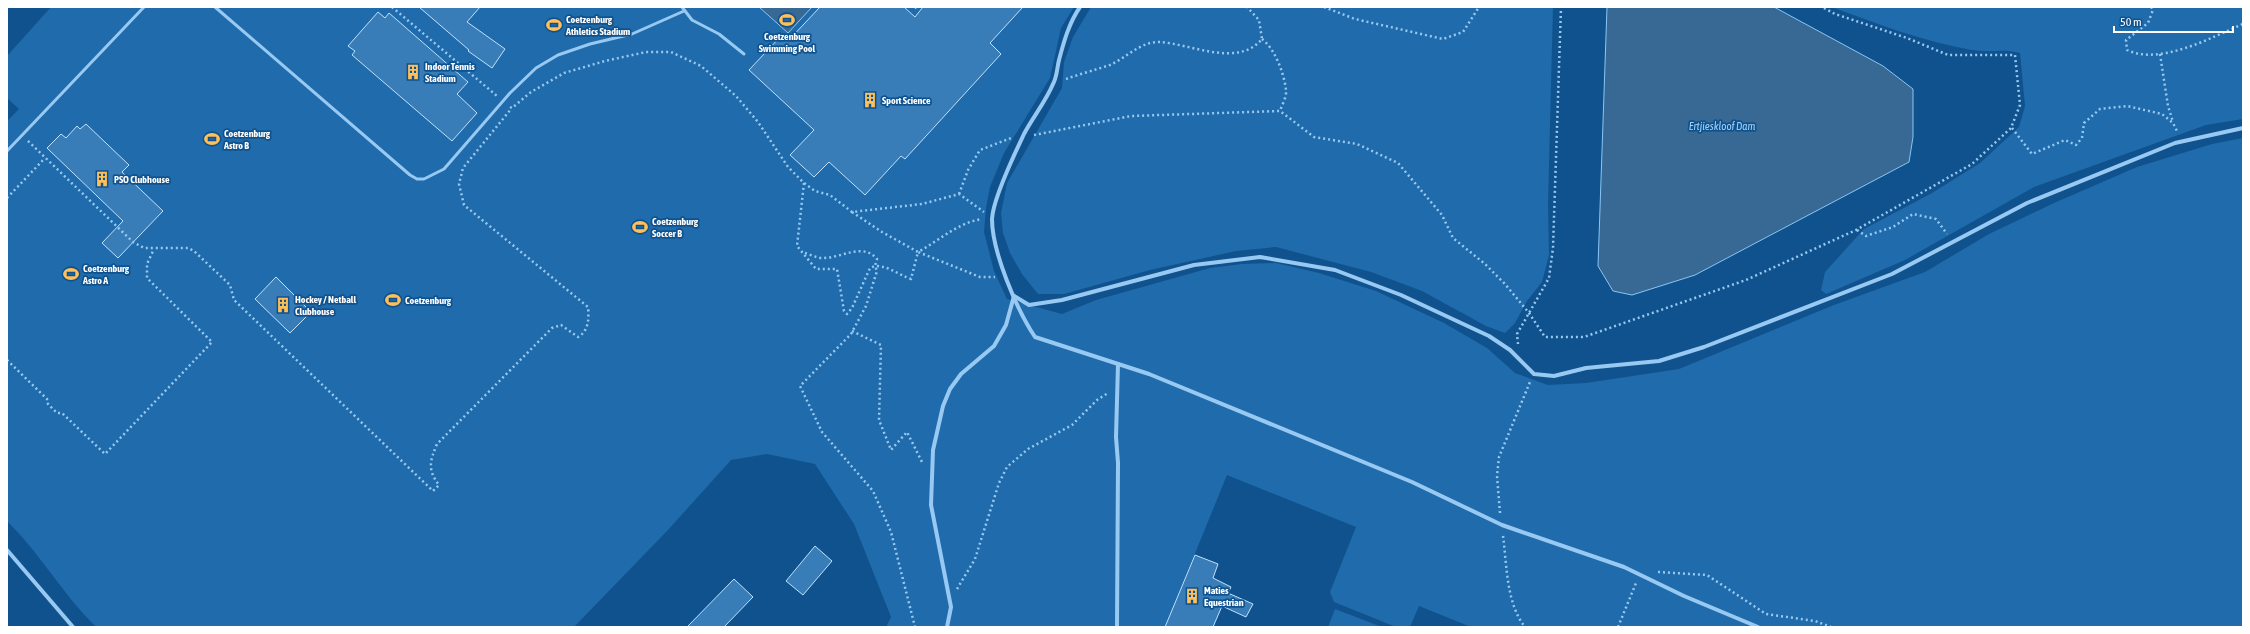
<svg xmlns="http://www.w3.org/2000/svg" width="2250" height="634" font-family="'Asap Condensed',sans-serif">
	<rect width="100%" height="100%" fill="#10528d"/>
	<g fill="#1f6bab">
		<path d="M51,7H1074L1061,28L1050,78L1004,153L990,187L986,208L984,232L994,271L1007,299L1062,314L1096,300L1210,268L1242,264L1276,263L1319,273L1376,291L1444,323L1487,348L1515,373L1548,385L1586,383L1679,369L1834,305L1925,272L1989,234L2054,203L2137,167L2212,144L2243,138V627H1471L1419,606L1410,627H1396L1334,602L1330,592L1356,527L1227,475L1165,627H886L891,617L854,524L815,464L767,454L731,460L668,530L574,627H96C63,595 40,553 7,521V121L19,109L7,98V56Z"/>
		<polygon points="1091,7 1553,7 1548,204 1549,255 1542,282 1527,301 1515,323 1505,333 1486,326 1422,291 1371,272 1276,247 1236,251 1150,270 1064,294 1038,294 1022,274 1010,253 1003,233 1001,213 1007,183 1062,88 1064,62 1073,37"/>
		<path d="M1832,7H2243V119L2206,125L2034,187L1905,260L1826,294L1821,290L1825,272L1864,229L1932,193L1980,163L2019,127L2025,106L2020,53C2004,48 1988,53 1972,50C1924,42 1878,24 1832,7Z"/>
		<polygon points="1335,609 1382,627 1328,627"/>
	</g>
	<g fill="#386994" stroke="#89c6f6">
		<polygon points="759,7 812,7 788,33"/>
		<polygon points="1607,7 1774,7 1883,66 1913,89 1913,137 1909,162 1695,275 1632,295 1613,291 1598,266"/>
	</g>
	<g fill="#387db7" stroke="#bfe1fd">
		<polygon points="419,7 480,7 467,22 505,49 492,68 468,51 469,50"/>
		<polygon points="820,7 904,7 915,17 923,7 1023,7 990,43 1001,54 905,159 901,156 865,195 829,162 814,177 790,155 814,130 749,70 782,35 788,41"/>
		<polygon points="378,12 385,18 389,13 468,82 457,94 477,113 452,141 352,55 355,51 348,46"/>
		<polygon points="86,124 129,165 122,172 163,211 118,258 102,243 123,221 47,148 61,134 66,138 77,126 80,129"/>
		<polygon points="276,277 311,312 290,333 255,299"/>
		<polygon points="815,546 832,561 803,595 786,581"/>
		<polygon points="1195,555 1218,564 1213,578 1231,587 1228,593 1253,604 1246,617 1222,606 1213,627 1165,627"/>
		<polygon points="734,579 753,597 724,627 687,627"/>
	</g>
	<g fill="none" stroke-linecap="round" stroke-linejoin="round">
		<g stroke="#98c9f2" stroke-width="2.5" stroke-dasharray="2 3" stroke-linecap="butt">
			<polyline points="392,7 497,96"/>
			<polyline points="915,7 919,10"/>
			<polyline points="1324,7 1355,19 1443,39 1463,32 1479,7"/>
			<path d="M2151,7L2153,10L2148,23L2126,40L2127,50C2160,66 2212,37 2243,24"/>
			<path d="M1262,39C1275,49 1284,73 1286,90C1287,96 1282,105 1280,111"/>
			<polyline points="2160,54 2168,106 2173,122"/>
			<path d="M1066,79C1080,74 1095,70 1110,65C1126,58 1141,41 1160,42C1191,44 1238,68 1262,39L1259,20L1247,7"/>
			<polyline points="510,107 512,108 531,92 564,73 605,61 646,52 671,52 701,66 736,96 758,122 788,167 804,183 815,191 830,195 852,212 922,204 959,194 984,212"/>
			<polyline points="2012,128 2032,154 2065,140 2076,145 2082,138 2084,123 2100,109 2127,106 2162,114 2173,123 2178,133"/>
			<polyline points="1034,135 1131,116 1280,111 1314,137 1357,144 1398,163 1442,215 1453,238 1485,264 1505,284 1529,313 1545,337 1584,337 1746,280 1856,230 1972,164 2011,128 2020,105 2015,55 1948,55 1907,38 1835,14 1822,7"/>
			<path d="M28,141L133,242L144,248H188L194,251L230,285L234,300L433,491L439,485C427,469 430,461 437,444L552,328L561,325L578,337C589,331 589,318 588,307L464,205L459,184L463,168L511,109"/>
			<polyline points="804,183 797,246 816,269 837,269 844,311 847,314 852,308 870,268 875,266 877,271 866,306 851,334 800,386 822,432 873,491 891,532 915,627"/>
			<polyline points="959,194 968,170 980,150 1011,138"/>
			<polyline points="7,198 45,158"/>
			<path d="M852,212L882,232L918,252C940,240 957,223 982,219"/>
			<polyline points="1857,230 1866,236 1893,227 1913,214 1936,219 1947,234"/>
			<path d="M805,253C811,255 817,258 823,258C842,258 863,242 877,259L875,266C889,266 897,274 911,279L918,252L980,277H995"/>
			<polyline points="852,331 881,345 879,420 891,450 907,432 922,462"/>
			<polyline points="1518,344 1517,334 1549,278 1553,248 1561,7"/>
			<polyline points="7,360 48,400 48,404 57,413 62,413 105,454 212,342 147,278 147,264 154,249"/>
			<polyline points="1500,513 1497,476 1499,457 1530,382"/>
			<path d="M1503,536C1507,565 1506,603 1525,627"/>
			<polyline points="1658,572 1707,575 1766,614 1815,621 1831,627"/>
			<polyline points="957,589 975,559 999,483 1007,467 1028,449 1072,425 1097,400 1108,393"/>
			<polyline points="1618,627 1636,583"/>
		</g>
		<g stroke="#98c9f2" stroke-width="3">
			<polyline points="215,7 410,175 417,179 424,179 444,169 510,93 536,68 558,55 590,44 632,34 684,11"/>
			<polyline points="682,7 692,20 719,34 744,54"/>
			<polyline points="7,151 144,7"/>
		</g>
		<g stroke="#98c9f2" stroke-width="4">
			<path d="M1080,7C1069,23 1064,41 1059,60C1057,68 1057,77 1053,84C1046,101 1033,117 1024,134C1015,153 993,198 992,219C992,252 1017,310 1035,337L1149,374L1412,482L1502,525L1624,567L1684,596L1758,627"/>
			<polyline points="1014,296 1029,305 1062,300 1194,265 1260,257 1335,270 1401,295 1489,336 1510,350 1534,374 1554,376 1586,368 1659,361 1704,347 1892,274 2027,203 2175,143 2243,128"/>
			<polyline points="7,550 73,627"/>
			<polyline points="947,627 951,607 931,505 933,450 943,406 950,389 961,374 994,346 1006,325 1014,296"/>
			<polyline points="1117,627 1118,463 1116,437 1118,364"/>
		</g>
	</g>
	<defs>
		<symbol id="stadium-bare" viewBox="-9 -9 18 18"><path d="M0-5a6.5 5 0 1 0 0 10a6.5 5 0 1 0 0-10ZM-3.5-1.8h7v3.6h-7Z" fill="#ffc059" stroke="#10528d" stroke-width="2.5" paint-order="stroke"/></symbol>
		<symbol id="building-bare" viewBox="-9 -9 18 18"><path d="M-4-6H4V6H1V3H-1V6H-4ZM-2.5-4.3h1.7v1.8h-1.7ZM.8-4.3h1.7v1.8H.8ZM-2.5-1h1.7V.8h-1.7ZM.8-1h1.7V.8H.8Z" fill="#ffc059" stroke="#10528d" stroke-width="2.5" paint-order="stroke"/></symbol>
	</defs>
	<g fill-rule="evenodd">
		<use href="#stadium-bare" x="776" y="9" width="22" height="22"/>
		<use href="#stadium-bare" x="543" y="14" width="22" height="22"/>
		<use href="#building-bare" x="402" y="61" width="22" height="22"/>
		<use href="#building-bare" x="859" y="89" width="22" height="22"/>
		<use href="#stadium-bare" x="201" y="128" width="22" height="22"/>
		<use href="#building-bare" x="91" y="168" width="22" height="22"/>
		<use href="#stadium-bare" x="629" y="216" width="22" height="22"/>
		<use href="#stadium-bare" x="60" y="263" width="22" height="22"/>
		<use href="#stadium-bare" x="382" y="289" width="22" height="22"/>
		<use href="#building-bare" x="272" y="294" width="22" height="22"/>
		<use href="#building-bare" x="1181" y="585" width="22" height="22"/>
	</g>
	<g text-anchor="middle" stroke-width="3.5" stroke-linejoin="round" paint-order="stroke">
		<g font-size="10" font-weight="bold" fill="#fff" stroke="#10528d" text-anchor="start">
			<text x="566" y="23">Coetzenburg<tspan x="566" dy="12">Athletics Stadium</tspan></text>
			<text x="787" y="40" text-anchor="middle">Coetzenburg<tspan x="787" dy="12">Swimming Pool</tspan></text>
			<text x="425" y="70">Indoor Tennis<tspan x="425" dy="12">Stadium</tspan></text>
			<text x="882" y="104">Sport Science</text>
			<text x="224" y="137">Coetzenburg<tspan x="224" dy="12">Astro B</tspan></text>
			<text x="114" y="183">PSO Clubhouse</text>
			<text x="652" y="225">Coetzenburg<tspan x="652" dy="12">Soccer B</tspan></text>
			<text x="83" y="272">Coetzenburg<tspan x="83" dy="12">Astro A</tspan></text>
			<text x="295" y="303">Hockey / Netball<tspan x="295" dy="12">Clubhouse</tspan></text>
			<text x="405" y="304">Coetzenburg</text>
			<text x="1204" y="594">Maties<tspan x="1204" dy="12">Equestrian</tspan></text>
		</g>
		<g font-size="11" font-style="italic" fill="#a4d3f9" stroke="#10528d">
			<text x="1722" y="130">Ertjieskloof Dam</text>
		</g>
	</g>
	<rect width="2250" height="634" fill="none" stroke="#ffffff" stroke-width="16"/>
	<path d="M2114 26v6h119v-6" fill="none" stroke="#ffffff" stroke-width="2"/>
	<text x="2120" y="26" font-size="12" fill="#ffffff" stroke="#10528d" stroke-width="3" paint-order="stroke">50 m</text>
</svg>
